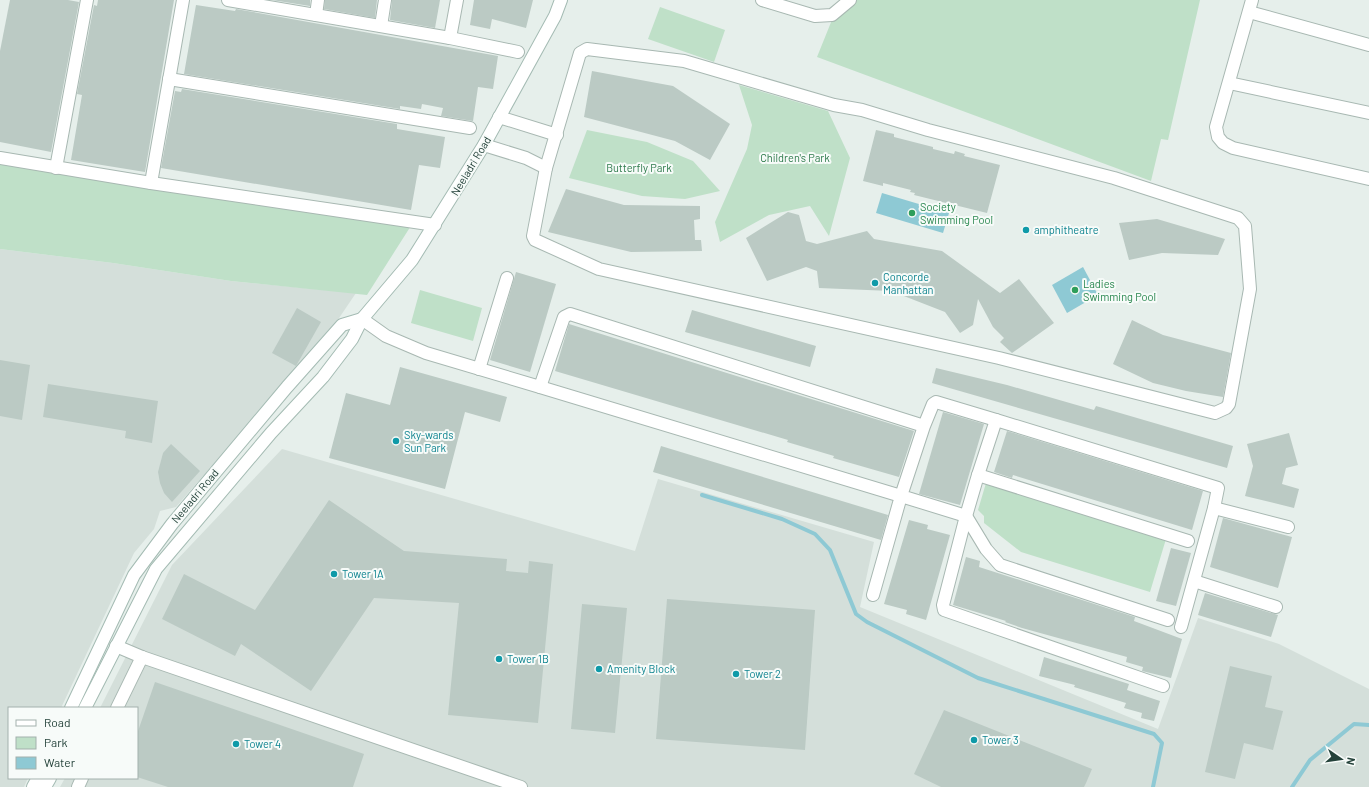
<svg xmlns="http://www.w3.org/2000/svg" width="1369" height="787" font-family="Barlow,sans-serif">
	<rect width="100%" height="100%" fill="#e6efeb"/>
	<g fill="#d4dfda">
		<polygon points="0,249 113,263 231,281 356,293 335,324 211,473 203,476 176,507 160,511 154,529 134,553 61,708 9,708 9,778 28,778 24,787 0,787"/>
		<polygon points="282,449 635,551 658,479 874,542 860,607 1158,729 1198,618 1279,644 1369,689 1369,787 60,787 65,778 137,778 137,708 100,708 172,565"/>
	</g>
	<g fill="#bfe0c8">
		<polygon points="840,0 1200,0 1168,140 1161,139 1151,181 817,57"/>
		<polygon points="660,7 725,30 714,62 648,39"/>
		<polygon points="739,85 828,111 850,158 829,236 810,206 769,215 720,242 715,222 747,149 752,125"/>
		<polygon points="587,130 647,142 693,161 720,191 685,199 642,196 569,178"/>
		<polygon points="0,158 414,221 367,295 231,281 113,263 0,249"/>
		<polygon points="420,290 482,308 473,341 411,323"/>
		<polygon points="986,483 1166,539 1150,592 1021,552 984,523 984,516 978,510"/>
	</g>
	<g fill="#8ec9d4">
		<polygon points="882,193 949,213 943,233 876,213"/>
		<polygon points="1083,267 1098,295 1067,313 1052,285"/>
	</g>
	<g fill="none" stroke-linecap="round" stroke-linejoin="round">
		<g stroke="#8ec9d4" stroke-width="4">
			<polyline points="702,495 782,519 815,534 830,550 856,614 867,622 978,678 1154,734 1162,743 1153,787"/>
			<polyline points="1292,787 1310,760 1354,724 1369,725"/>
		</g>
	</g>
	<g fill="#bbcac4">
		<polygon points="10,0 68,0 79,2 51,152 0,142 0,51"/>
		<polygon points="98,0 174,0 145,172 71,160 82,95 77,94 94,5 97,6"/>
		<polygon points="272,0 310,0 310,6"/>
		<polygon points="325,0 377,0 375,18 324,9"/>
		<polygon points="392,0 440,0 435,28 390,20"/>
		<polygon points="474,0 533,0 526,28 492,19 490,29 470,25"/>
		<polygon points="196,5 235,11 236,9 498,56 493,89 478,87 473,121 441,116 443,108 422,104 421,109 400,106 400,109 184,74"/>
		<polygon points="592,71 673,86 730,124 710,160 675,141 584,117"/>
		<polygon points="182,89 397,124 397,129 445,137 440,168 419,165 411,210 161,168 175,91 181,92"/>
		<polygon points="876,130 894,134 894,137 933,147 933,149 954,154 955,151 965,154 964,156 1000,165 987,213 914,195 915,193 910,192 911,190 883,183 883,186 863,181"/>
		<polygon points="566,189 624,205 700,206 700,219 694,220 695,240 701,240 702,251 631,252 548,232"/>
		<polygon points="788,212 799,215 806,241 817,244 867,231 874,239 942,251 1000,293 1019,279 1054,323 1012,353 1000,342 1004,338 993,327 978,299 973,325 960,333 945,312 891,291 819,288 817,271 806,267 767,281 746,238"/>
		<polygon points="1157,219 1225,239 1218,255 1162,253 1129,260 1119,223"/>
		<polygon points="516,272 556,284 530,372 490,360"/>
		<polygon points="297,308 321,322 296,366 272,353"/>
		<polygon points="692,310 816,346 810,367 685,332"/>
		<polygon points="1132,320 1163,335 1231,353 1223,397 1186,391 1153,383 1113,364"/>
		<polygon points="569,324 914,431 899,477 833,458 834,456 787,442 788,440 555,371"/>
		<polygon points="0,360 30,365 22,420 0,416"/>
		<polygon points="400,367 507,397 500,422 465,412 445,489 329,458 346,393 390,405"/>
		<polygon points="936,368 1007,385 1094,410 1096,406 1233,446 1227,468 932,383"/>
		<polygon points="48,384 158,401 152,443 125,438 126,431 43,417"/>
		<polygon points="943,412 984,424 960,505 919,494"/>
		<polygon points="1007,431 1203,491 1192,530 1013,475 1012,478 994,472"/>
		<polygon points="1289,433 1298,465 1286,468 1282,484 1299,489 1294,508 1245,496 1253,466 1247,444"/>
		<polygon points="171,444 200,471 172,502 164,493 160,483 158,472 163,453"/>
		<polygon points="661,446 888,515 881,540 653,472"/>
		<polygon points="329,500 404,551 507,559 506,571 528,573 529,561 553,564 538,723 448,715 459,603 374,598 311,691 241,644 235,656 162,619 184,574 255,610"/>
		<polygon points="1223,518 1292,537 1278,588 1210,567"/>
		<polygon points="909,520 928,525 927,529 950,535 926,620 906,614 907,610 884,604"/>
		<polygon points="1171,548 1191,553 1176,606 1156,601"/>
		<polygon points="966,557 980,561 979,567 1135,617 1134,621 1182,639 1171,678 1142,671 1143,667 1126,662 1127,657 1022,628 1005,622 1006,621 953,605"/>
		<polygon points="1205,593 1278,615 1271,637 1198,615"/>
		<polygon points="667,599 815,610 805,750 656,739"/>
		<polygon points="582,604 627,608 615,733 571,729"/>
		<polygon points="1044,657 1129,684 1127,690 1160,701 1154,721 1141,718 1142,713 1124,708 1126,703 1074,687 1075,685 1039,676"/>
		<polygon points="1230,666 1272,676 1265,707 1283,711 1273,750 1244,743 1235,779 1205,772"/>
		<polygon points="155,682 364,754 353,787 168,787 137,777 137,734"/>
		<polygon points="944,710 1092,769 1086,783 1084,787 941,787 914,774"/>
	</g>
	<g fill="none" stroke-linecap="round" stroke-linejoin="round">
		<defs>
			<g id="street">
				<polyline points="228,0 450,38 518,52"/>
				<polyline points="762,0 815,16 832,15 850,0"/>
				<polyline points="1252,0 1216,127 1218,137 1223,143 1233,148 1369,179"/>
				<polyline points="1249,12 1369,45"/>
				<polyline points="316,15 318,0"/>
				<polyline points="381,26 385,0"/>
				<polyline points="450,38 457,0"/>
				<polygon points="587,49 684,61 834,105 862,110 928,130 1114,178 1238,218 1245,226 1250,289 1229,404 1226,408 1215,413 999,358 599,269 535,240 533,236 546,168 580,53"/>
				<polyline points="169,79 470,128"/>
				<polyline points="1229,83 1369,113"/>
				<polyline points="499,117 557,135"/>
				<polyline points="484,145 526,158 546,168"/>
				<polyline points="0,158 151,183 435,225"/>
				<polyline points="56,168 87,0"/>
				<polyline points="151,183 183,0"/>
				<polyline points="362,319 386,336 426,353 540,387 564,317 570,314 924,426 933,404 936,402 996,420 978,475 966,516 901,496 924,426"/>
				<polyline points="479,369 507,278"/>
				<polyline points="540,387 901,496 873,595"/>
				<polyline points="996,420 1218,488 1214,508 1181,627"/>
				<polyline points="978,475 1188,541"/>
				<polyline points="1214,508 1288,527"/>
				<polyline points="1194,581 1276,607"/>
				<polyline points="116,646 142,657 521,787"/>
				<polyline points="1163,686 944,610 943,605 966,516 986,549 1000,565 1168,620"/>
				<polyline points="117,708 142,657"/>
				<polyline points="78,787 82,778"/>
			</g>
			<g id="secondary">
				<polyline points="71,708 134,575 172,524 287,387 342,325 362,319"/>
				<polyline points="85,708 156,569 271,433 323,377 352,339 362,319 412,260 484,145 555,16 561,0"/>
				<polyline points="33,787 38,778"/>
				<polyline points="45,787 50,778"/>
			</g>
		</defs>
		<use href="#street" stroke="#a8b8b2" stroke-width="14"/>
		<use href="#secondary" stroke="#a4bbb3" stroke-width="14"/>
		<use href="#street" stroke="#fff" stroke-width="12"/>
		<use href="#secondary" stroke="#fff" stroke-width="12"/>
	</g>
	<g fill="#2e9e5b" stroke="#f7fbf9" stroke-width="1.5">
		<circle cx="912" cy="213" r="4"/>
		<circle cx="1075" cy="290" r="4"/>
	</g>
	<g fill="#0f9aa8" stroke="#f7fbf9" stroke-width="1.5">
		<circle cx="1026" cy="230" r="4"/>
		<circle cx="875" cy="283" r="4"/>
		<circle cx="396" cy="441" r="4"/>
		<circle cx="334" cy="574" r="4"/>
		<circle cx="499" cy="659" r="4"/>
		<circle cx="599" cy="669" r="4"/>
		<circle cx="736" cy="674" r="4"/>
		<circle cx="974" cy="740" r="4"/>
		<circle cx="236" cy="744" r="4"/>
	</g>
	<g text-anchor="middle" stroke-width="4" stroke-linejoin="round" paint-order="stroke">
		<g font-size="11" fill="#2d7a4b" stroke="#f7fbf9">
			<text x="795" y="162">Children's Park</text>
			<text x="639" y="172">Butterfly Park</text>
		</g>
		<g font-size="11" fill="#24423a" stroke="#f7fbf9">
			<text transform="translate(471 166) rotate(-59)" y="4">Neeladri Road</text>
			<text transform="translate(195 496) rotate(-50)" y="4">Neeladri Road</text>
		</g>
		<g font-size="11" fill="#27864d" stroke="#f7fbf9" text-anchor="start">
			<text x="920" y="211">Society<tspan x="920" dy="13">Swimming Pool</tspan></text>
			<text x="1083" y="288">Ladies<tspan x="1083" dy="13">Swimming Pool</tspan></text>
		</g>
		<g font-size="11" fill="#0d838f" stroke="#f7fbf9" text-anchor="start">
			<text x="1034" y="234">amphitheatre</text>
			<text x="883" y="281">Concorde<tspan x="883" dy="13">Manhattan</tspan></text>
			<text x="404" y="439">Sky-wards<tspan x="404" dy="13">Sun Park</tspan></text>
			<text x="342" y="578">Tower 1A</text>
			<text x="507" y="663">Tower 1B</text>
			<text x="607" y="673">Amenity Block</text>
			<text x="744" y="678">Tower 2</text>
			<text x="982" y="744">Tower 3</text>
			<text x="244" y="748">Tower 4</text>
		</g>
	</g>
	<rect x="8" y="707" width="130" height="72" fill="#f7fbf9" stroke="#a3b1ad"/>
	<rect x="16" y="720" width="20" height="6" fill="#ffffff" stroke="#a3b1ad"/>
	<text x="44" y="727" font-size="12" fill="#24423a">Road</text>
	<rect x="16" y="737" width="20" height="12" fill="#bfe0c8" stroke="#a3b1ad"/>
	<text x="44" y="747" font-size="12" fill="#24423a">Park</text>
	<rect x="16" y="757" width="20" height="12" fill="#8ec9d4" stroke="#a3b1ad"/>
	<text x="44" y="767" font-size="12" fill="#24423a">Water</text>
	<g transform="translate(1341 759) rotate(103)" stroke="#f7fbf9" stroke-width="3" paint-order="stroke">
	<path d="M0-3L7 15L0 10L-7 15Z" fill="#24423a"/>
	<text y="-6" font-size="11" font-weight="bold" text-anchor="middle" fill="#24423a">N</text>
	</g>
</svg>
